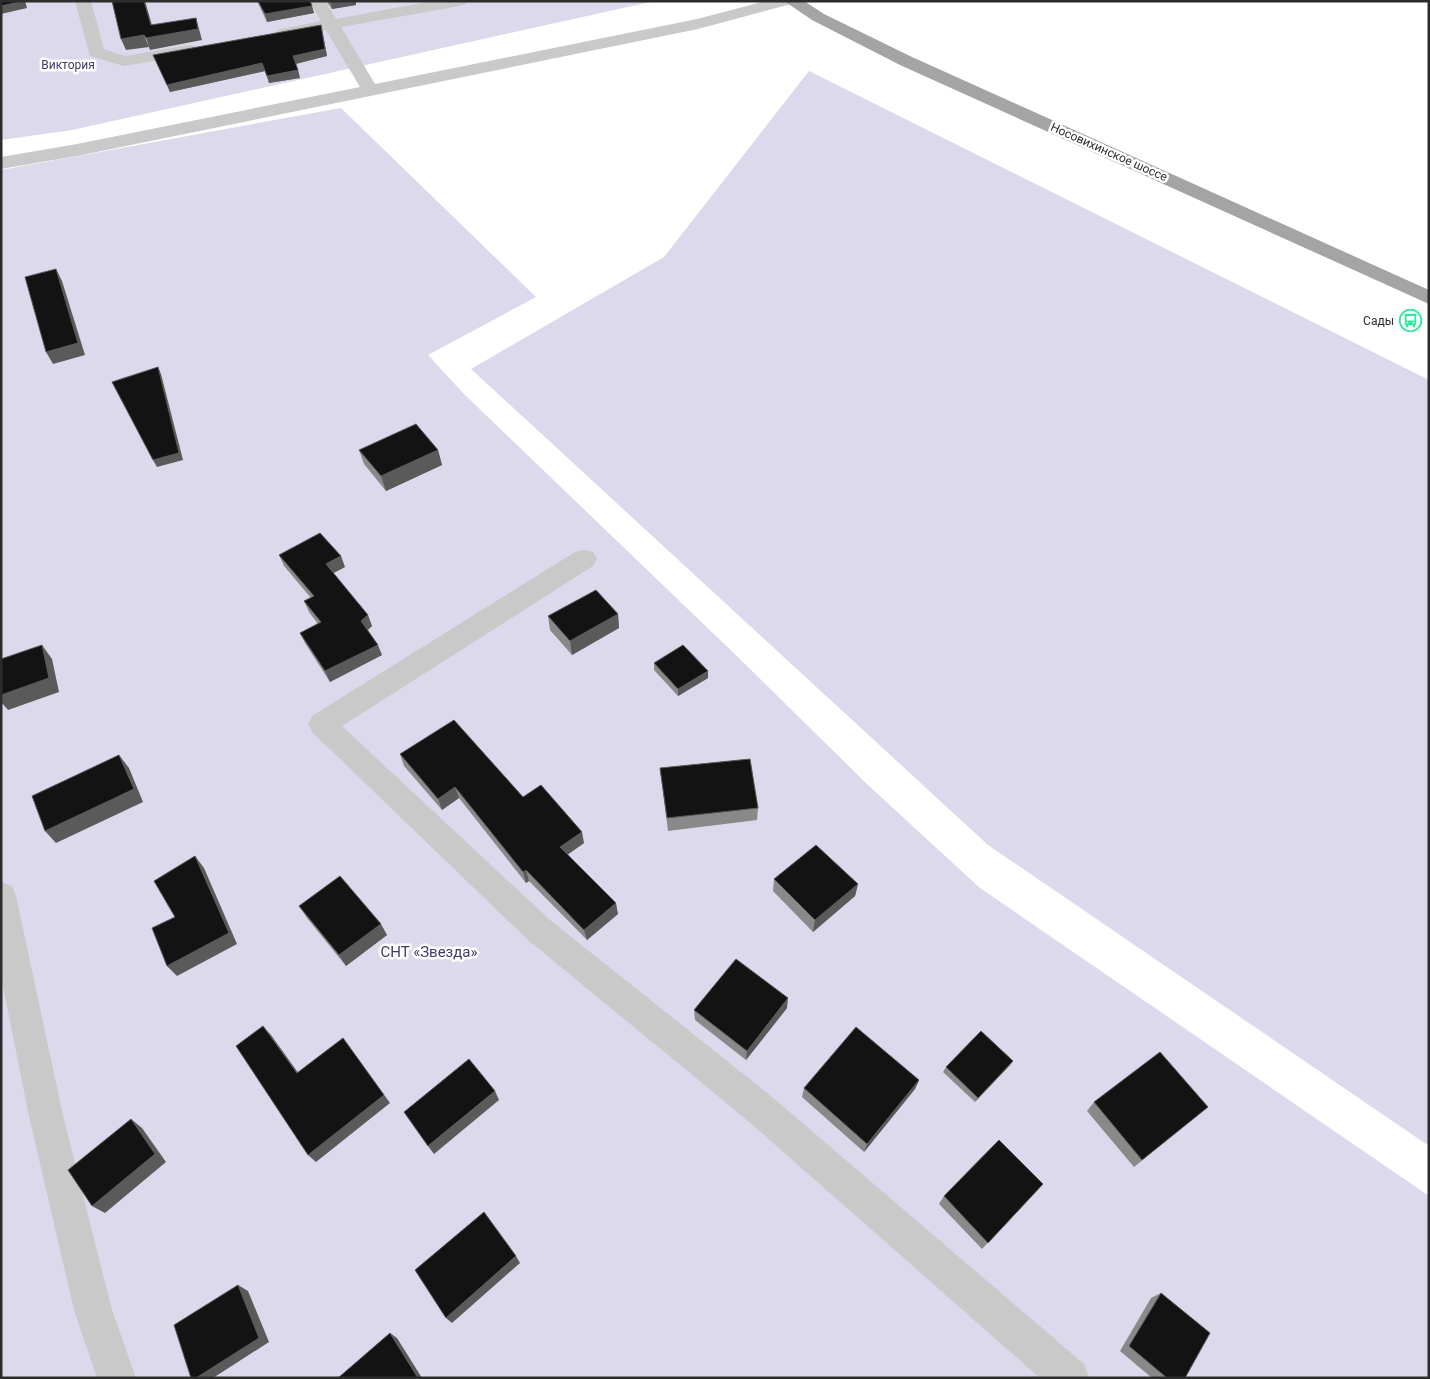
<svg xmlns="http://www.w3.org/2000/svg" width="1430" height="1379" font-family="Roboto,sans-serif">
	<rect width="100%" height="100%" fill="#fff"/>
	<g fill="#dbd9eb">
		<polygon points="1,1 655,1 72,130 1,140"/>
		<polygon points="809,71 1429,380 1429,1146 988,845 471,369 664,257"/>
		<polygon points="341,108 536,297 428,355 463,393 744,663 869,786 980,888 1429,1196 1429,1378 1,1378 1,170"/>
	</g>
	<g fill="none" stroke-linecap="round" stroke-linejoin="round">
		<g fill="#c9c9c9" fill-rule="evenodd">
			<polygon points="75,1 91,1 104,49 125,56 189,45 195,46 197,50 195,54 189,55 124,66 90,56"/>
			<polygon points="309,1 325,1 336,19 432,1 468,1 466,4 460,6 341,27 375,84 697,19 766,1 793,1 791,4 698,29 77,156 1,169 1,157 77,144 360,87 326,30 283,38 277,36 275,33 277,30 321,21"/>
			<polygon points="584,550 593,552 597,559 593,566 342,726 550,920 771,1096 1084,1364 1089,1378 1040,1378 747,1120 528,940 312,732 308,724 312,716 575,552"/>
			<polygon points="1,882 12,886 16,896 63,1116 112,1310 136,1378 97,1378 74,1310 29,1116 1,976"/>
		</g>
		<polygon fill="#a4a4a4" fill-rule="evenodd" points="784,1 804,1 824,14 912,57 1429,290 1429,304 900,65 812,20"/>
	</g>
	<g fill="#898989">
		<polygon points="257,1 310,1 314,13 267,22"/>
		<polygon points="326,1 356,1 356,5 332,9"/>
		<polygon points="321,25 327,56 296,64 300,78 269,83 265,71 170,92 153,55"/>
		<polygon points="359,450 438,450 442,465 386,491 364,464"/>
		<polygon points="279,555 345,567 333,573 372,626 368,630 382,655 330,682 305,643 300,633 318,624 309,612 304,601 311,598 284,566"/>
		<polygon points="618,614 619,628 572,655 550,630 548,616"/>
		<polygon points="654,663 708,671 708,678 678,696 654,670"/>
		<polygon points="400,754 523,797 584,843 568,854 618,914 587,940 529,881 526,883 459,798 442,810 404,766"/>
		<polygon points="660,768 758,808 757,820 668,831"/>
		<polygon points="774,879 858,884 855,896 813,932 773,891"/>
		<polygon points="299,906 387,935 346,966 307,918"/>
		<polygon points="787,1008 746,1060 695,1020 694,1010"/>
		<polygon points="1010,1065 975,1102 943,1072 946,1067"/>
		<polygon points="919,1080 915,1089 864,1152 802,1097 804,1088"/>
		<polygon points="1094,1102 1208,1107 1134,1167 1087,1111"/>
		<polygon points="1043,1184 982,1249 939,1204 944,1196"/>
		<polygon points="1161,1293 1185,1378 1152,1378 1120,1351 1151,1298"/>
	</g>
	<g fill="#5a5a5a">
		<polygon points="25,1 27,8 1,14 1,6"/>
		<polygon points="144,1 145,1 155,36 151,25"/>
		<polygon points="336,1 356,1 356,5 332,9 330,2"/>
		<polygon points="312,6 314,13 267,22 265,14"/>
		<polygon points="196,18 202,40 150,50 146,38"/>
		<polygon points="321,25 327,56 295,64 293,56"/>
		<polygon points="144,35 149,47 126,50 121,39"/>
		<polygon points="262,63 265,71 170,92 167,85"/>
		<polygon points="298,70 300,78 269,83 267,76"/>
		<polygon points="56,269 62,281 85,355 53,364 46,352"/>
		<polygon points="158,367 161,374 183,460 157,467 153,460"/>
		<polygon points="438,450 442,465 386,491 381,476"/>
		<polygon points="341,556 345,567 330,575 326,564"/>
		<polygon points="618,614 619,628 572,655 570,641"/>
		<polygon points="368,615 372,626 365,632 361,621"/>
		<polygon points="42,645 52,659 59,692 8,710 1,702 1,695"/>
		<polygon points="378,645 382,655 330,682 325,671"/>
		<polygon points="708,671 708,678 678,696 678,689"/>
		<polygon points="119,755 129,768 143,802 56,843 45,831"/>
		<polygon points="455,787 459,798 442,810 438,799"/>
		<polygon points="582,832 584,843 563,858 560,847"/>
		<polygon points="195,856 204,868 237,944 177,976 167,966"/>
		<polygon points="526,870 529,881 526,883 523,872"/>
		<polygon points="858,884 855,896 813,932 815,920"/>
		<polygon points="616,903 618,914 587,940 584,930"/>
		<polygon points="381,924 387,935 346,966 339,955"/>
		<polygon points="788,998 787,1008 746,1060 747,1051"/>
		<polygon points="263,1026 271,1035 304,1081 297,1073"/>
		<polygon points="343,1038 390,1103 316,1162 308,1155"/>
		<polygon points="1013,1061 1010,1065 975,1102 978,1098"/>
		<polygon points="919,1080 915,1089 864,1152 867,1144"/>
		<polygon points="495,1091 499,1100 434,1154 428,1146"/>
		<polygon points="131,1119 142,1128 166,1162 105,1213 92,1206"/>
		<polygon points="516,1256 520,1263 452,1323 446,1318"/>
		<polygon points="238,1285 248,1291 269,1342 213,1378 196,1378"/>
		<polygon points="390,1333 397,1338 422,1378 418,1378"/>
	</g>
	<g fill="#131313" stroke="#5a5a5a">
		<polygon points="1,1 24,1 1,6"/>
		<polygon points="112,1 144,1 151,25 196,18 198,29 146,38 144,35 121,39"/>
		<polygon points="258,1 310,1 312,6 265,14"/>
		<polygon points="321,25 325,49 293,56 298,70 267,76 262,63 167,85 153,55"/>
		<polygon points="56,269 78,343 46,352 25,277"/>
		<polygon points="158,367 179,453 153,460 112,382"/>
		<polygon points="416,424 438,450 381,476 359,450"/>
		<polygon points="320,533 341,556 326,564 368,615 361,621 378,645 325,671 300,633 321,622 304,601 314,596 279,555"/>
		<polygon points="596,590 618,614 570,641 548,616"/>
		<polygon points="42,645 49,678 1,695 1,659"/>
		<polygon points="683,645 708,671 678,689 654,663"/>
		<polygon points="454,720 523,797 541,785 582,832 560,847 616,903 584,930 526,870 523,872 455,787 438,799 400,754"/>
		<polygon points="119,755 134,789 45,831 32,796"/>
		<polygon points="750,759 758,808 667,818 660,768"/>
		<polygon points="816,845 858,884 815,920 774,879"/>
		<polygon points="195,856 229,933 167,966 152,928 175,917 154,881"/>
		<polygon points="340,876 381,924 339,955 299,906"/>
		<polygon points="736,959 788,998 747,1051 694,1010"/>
		<polygon points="263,1026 297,1073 343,1038 384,1095 308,1155 236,1046"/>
		<polygon points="856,1027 919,1080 867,1144 804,1088"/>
		<polygon points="981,1031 1013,1061 978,1098 946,1067"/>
		<polygon points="1160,1052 1208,1107 1142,1160 1094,1102"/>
		<polygon points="469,1059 495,1091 428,1146 404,1112"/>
		<polygon points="131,1119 155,1154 92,1206 68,1170"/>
		<polygon points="999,1140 1043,1184 988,1243 944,1196"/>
		<polygon points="484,1212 516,1256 446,1318 415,1270"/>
		<polygon points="238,1285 259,1338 196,1378 191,1378 174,1325"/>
		<polygon points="1161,1293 1210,1333 1185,1378 1167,1378 1129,1346"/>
		<polygon points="390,1333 418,1378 338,1378"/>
	</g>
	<defs>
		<symbol id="bus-ring" viewBox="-11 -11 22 22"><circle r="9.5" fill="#fff" stroke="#28ea9a" stroke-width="1.5"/><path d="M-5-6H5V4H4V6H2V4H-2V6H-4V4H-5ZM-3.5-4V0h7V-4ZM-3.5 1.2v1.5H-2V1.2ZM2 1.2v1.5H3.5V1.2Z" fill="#28ea9a"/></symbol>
	</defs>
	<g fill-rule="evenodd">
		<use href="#bus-ring" x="1398" y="308" width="25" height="25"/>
	</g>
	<g text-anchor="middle" stroke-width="5" stroke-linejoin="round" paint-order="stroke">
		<g font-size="12" fill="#423969" stroke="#fff">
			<text x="68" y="69">Виктория</text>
		</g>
		<g font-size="12" fill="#2c2c2c" stroke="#fff">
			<text transform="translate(1109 152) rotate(24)" y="4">Носовихинское шоссе</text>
		</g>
		<g font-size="12" fill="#2c2c2c" stroke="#fff" text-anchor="end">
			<text x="1394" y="325">Сады</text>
		</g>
		<g font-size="15" fill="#423969" stroke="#fff">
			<text x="429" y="957">СНТ «Звезда»</text>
		</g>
	</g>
	<rect width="1430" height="1379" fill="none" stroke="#2c2c2c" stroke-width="5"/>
</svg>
